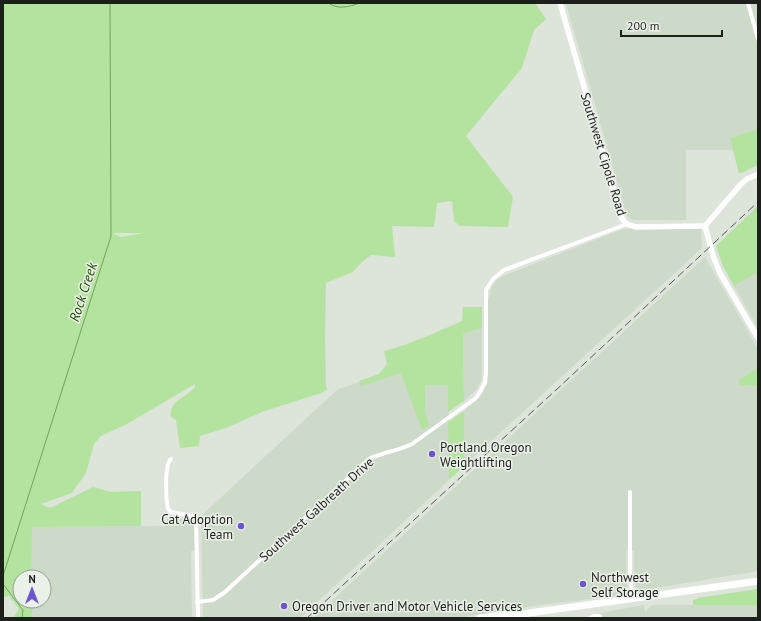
<svg xmlns="http://www.w3.org/2000/svg" width="761" height="621" font-family="'PT Sans',sans-serif">
	<rect width="100%" height="100%" fill="#dde4da"/>
	<g fill="#cdd9c9">
		<polygon points="566,3 758,3 758,129 730,138 733,150 686,150 686,220 632,220 627,216"/>
		<polygon points="623,229 701,229 702,248 464,466 464,411 481,396 488,382 488,300 492,287 496,281 503,276"/>
		<polygon points="705,257 758,349 758,368 739,379 739,385 758,385 758,571 638,591 636,589 634,579 634,551 626,551 627,591 624,595 540,605 456,618 313,618"/>
		<polygon points="758,272 758,328 734,286"/>
		<polygon points="482,328 482,379 477,389 464,401 463,334"/>
		<polygon points="448,354 449,480 300,618 203,618 201,516 338,389"/>
		<polygon points="167,519 197,519 197,551 191,551 192,618 32,618 32,601 44,601 44,577 31,577 31,527 166,526"/>
		<polygon points="644,605 645,612 652,605 758,605 758,618 594,618 600,613"/>
	</g>
	<g fill="#b4e3a0" fill-rule="evenodd">
		<path d="M3,3H538L536,4L546,19L534,30L522,68L466,136L513,197L508,227L460,226L454,221L452,201L437,203L434,227L392,226L395,257L371,255L362,262L353,272L326,283L325,338L326,386L327,388V390L321,393L262,412L226,428L200,436L199,446L180,448L176,420L171,417C168,401 186,398 195,387V384L127,424L101,436L94,444L86,473L72,493L41,504L50,508L93,487L111,492L141,491V526L32,527L31,577H20V601H32V618H13L19,609L9,596L3,597ZM112,233H144L121,237Z"/>
		<polygon points="758,129 758,165 739,174 730,138"/>
		<polygon points="758,206 758,272 734,286 723,266 716,246"/>
		<path d="M463,307H482V328L463,334L464,401L448,412V385H425V412L429,425L422,430L401,373L361,386L359,381L379,374L387,364L384,351C411,344 437,332 462,321Z"/>
		<polygon points="758,368 758,385 739,385 739,379"/>
		<polygon points="464,411 464,466 449,480 448,422"/>
		<polygon points="758,589 758,605 693,605 693,600 697,599 697,598"/>
	</g>
	<g fill="none" stroke-linecap="round" stroke-linejoin="round">
		<g stroke="#72a25e" stroke-width="1">
			<path d="M328,3C339,10 348,7 360,3"/>
			<polyline points="3,576 111,236 110,3"/>
			<polyline points="3,584 23,610 22,618"/>
		</g>
		<g stroke="#fff" stroke-width="4">
			<polyline points="748,3 758,39"/>
			<path d="M171,459C164,464 166,500 168,509L171,512L192,516L196,518L198,618"/>
			<polyline points="630,492 630,579 633,599"/>
			<path d="M197,602L213,600L225,592L369,459C383,452 398,451 412,444L476,398L481,390L485,382L486,372V290L493,279L504,270L627,224"/>
			<polyline points="590,618 594,616 600,616"/>
		</g>
		<g stroke="#fff" stroke-width="5.5">
			<polyline points="560,3 622,219 627,224 636,227 705,226"/>
			<polyline points="705,226 713,256 720,273 758,338"/>
			<polyline points="705,226 740,185 747,179 758,174"/>
		</g>
		<g stroke="#fff" stroke-width="7">
			<polyline points="480,618 512,614"/>
			<polyline points="508,618 529,613 758,581"/>
		</g>
		<polyline stroke="#555954" stroke-width="1" stroke-dasharray="8 4" stroke-linecap="butt" points="307,618 556,390 758,202"/>
	</g>
	<g fill="#6b56d0" stroke="#eaf1e8" stroke-width="1.5">
		<circle cx="432" cy="454" r="4"/>
		<circle cx="241" cy="526" r="4"/>
		<circle cx="583" cy="584" r="4"/>
		<circle cx="284" cy="606" r="4"/>
	</g>
	<g text-anchor="middle" stroke-width="3" stroke-linejoin="round" paint-order="stroke">
		<g font-size="13" fill="#1d1f1c" stroke="#eaf1e8">
			<text transform="translate(604 154) rotate(73)" y="5">Southwest Cipole Road</text>
			<text transform="translate(316 509) rotate(-42)" y="5">Southwest Galbreath Drive</text>
		</g>
		<g font-size="13" fill="#1d1f1c" stroke="#eaf1e8" text-anchor="start">
			<text x="440" y="452">Portland Oregon<tspan x="440" dy="15">Weightlifting</tspan></text>
			<text x="233" y="524" text-anchor="end">Cat Adoption<tspan x="233" dy="15">Team</tspan></text>
			<text x="591" y="582">Northwest<tspan x="591" dy="15">Self Storage</tspan></text>
			<text x="292" y="611">Oregon Driver and Motor Vehicle Services</text>
		</g>
		<g font-size="14" font-style="italic" fill="#1e4a00" stroke="#eaf1e8">
			<text transform="translate(83 292) rotate(-72)" y="5">Rock Creek</text>
		</g>
	</g>
	<rect width="761" height="621" fill="none" stroke="#1d1f1c" stroke-width="8"/>
	<g transform="translate(32 589)"><circle r="19" fill="#eaf1e8" stroke="#989d96"/>
	<path d="M0-3L7 15L0 10L-7 15Z" fill="#6b56d0"/>
	<text y="-6" font-size="11" font-weight="bold" text-anchor="middle" fill="#1d1f1c">N</text>
	</g>
	<path d="M621 30v6h101v-6" fill="none" stroke="#1d1f1c" stroke-width="2"/>
	<text x="627" y="30" font-size="12" fill="#1d1f1c" stroke="#eaf1e8" stroke-width="3" paint-order="stroke">200 m</text>
</svg>
